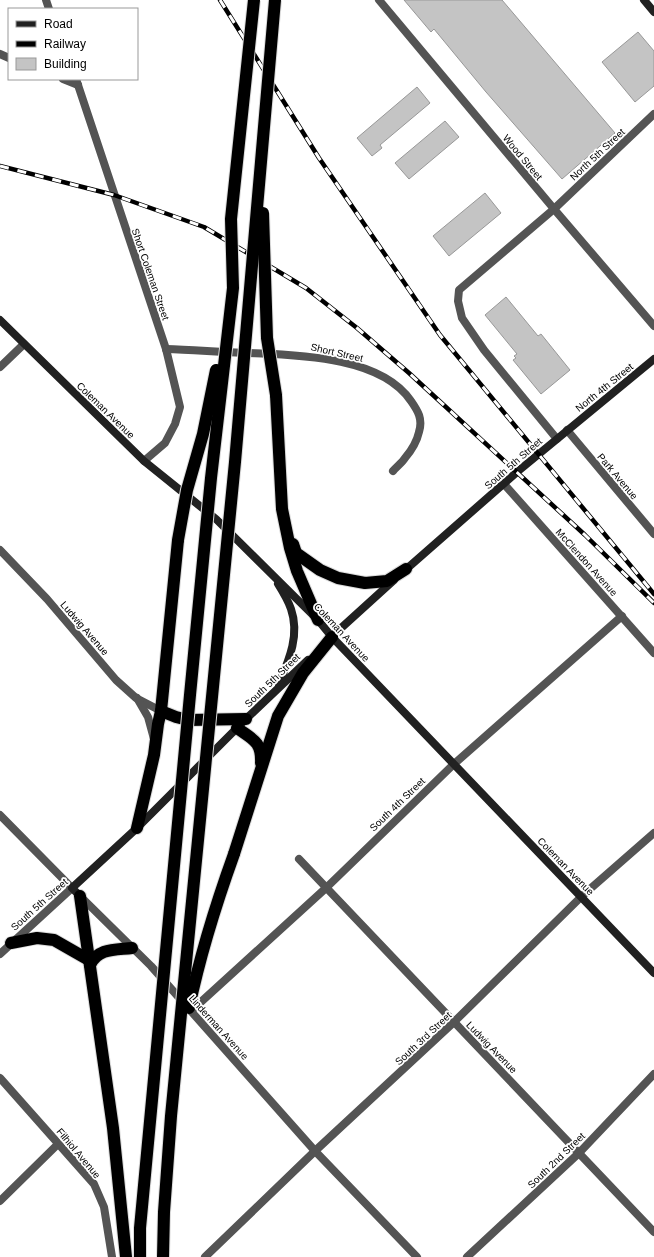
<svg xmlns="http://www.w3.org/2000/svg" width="654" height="1257" font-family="Arial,sans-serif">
	<rect width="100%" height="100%" fill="#fff"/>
	<g fill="#c4c4c4" stroke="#989898">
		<polygon points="404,0 502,0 615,133 562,179 486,92 434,29 431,32"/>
		<polygon points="638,32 654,51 654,86 635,102 602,62"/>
		<polygon points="417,87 430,103 380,145 382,148 372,156 357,138"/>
		<polygon points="445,121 459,137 409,179 395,163"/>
		<polygon points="485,193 501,213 449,256 433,236"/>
		<polygon points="506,297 538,336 541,334 570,370 541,394 513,360 516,358 514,356 517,354 485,315"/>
	</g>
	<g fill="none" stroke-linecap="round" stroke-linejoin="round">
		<defs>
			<g id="highway">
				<polyline points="276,395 282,509 290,548 297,571 318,620"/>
				<polyline points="293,544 296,553 320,570 338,578 365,583 387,581 406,569"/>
				<polyline points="161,711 176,717 188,720 246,719"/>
				<path d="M237,728C252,739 262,741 261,763"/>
				<polyline points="137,828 154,755 158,724 161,711 178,540"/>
				<polyline points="234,854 278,716 303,673 332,637"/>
				<polyline points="80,896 113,1128 126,1257"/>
				<polyline points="11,943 37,938 54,940 89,960"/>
				<path d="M90,965C98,948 115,950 132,948"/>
			</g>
		</defs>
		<use href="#highway" stroke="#dbdbdb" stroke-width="14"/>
		<g stroke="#545454" stroke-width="8">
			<polyline points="46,0 49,9"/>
			<polyline points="379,0 554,209 654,326"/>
			<polyline points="0,54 9,58"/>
			<polyline points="63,79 78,85"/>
			<polyline points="76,79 166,349 180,407 175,424 165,443 144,461"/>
			<path d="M166,349C193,350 221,352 248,353C297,355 381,356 411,401C418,411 423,419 419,432C417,441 411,451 405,458C402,463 396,467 393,471"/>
			<polyline points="0,367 24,344"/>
			<polyline points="567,430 654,534"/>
			<polyline points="557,439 484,350 462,318 458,301 459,290 554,209 654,114"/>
			<polyline points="504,484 654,653"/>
			<polyline points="0,550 47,599 116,680 136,698 161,711"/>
			<polyline points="137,698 148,717 154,739"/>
			<polyline points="0,815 72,888 0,954"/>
			<polyline points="299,859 654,1232"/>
			<polyline points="80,896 151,966 315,1151 417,1257"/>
			<polyline points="191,1011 326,888 454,764 622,616"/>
			<polyline points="0,1078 94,1184 104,1207 112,1257"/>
			<polyline points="0,1201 58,1144"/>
			<polyline points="205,1257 315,1151 454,1022 582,896 654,833"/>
			<polyline points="467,1257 579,1153 654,1074"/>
		</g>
		<g stroke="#212121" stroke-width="8">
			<polyline points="644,0 654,12"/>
			<polyline points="0,320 144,461 216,519 318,620 332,637 654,973"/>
			<polyline points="403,572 517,472 654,359"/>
			<path d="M278,584C283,592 288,600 291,609C300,635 289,660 279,684"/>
			<polyline points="329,639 394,580"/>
			<polyline points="80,896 72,888 137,828 246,719 308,660"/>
		</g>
		<use href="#highway" stroke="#000" stroke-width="12"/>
		<defs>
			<g id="rail">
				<polyline points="220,0 319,158 440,335 654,594"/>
				<polyline points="0,166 114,195 204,227 306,288 357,328 409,373 585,535 654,603"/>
			</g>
		</defs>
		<use href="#rail" stroke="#000" stroke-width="4.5"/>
		<use href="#rail" stroke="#fff" stroke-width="3" stroke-dasharray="9" stroke-linecap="butt"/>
		<defs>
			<g id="highway-bridge">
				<polyline points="263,213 267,338 276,395"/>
				<polyline points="178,540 187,490 203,434 216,370"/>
				<path d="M189,1008C200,955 216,904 234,854"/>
				<polyline points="140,1257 140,1228 190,695 211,478 233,288 231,219 254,0"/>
				<polyline points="163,1257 164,1212 171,1116 235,462 275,0"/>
			</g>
		</defs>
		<use href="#highway-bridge" stroke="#dbdbdb" stroke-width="14" stroke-linecap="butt"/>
		<use href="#highway-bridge" stroke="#000" stroke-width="12"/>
	</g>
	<g text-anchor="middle" stroke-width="3.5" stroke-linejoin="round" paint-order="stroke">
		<g font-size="10" fill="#000" stroke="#fff">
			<text transform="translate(597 154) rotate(-43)" y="4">North 5th Street</text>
			<text transform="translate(523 157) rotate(50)" y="4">Wood Street</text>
			<text transform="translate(151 274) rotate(71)" y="4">Short Coleman Street</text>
			<text transform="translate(337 352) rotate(13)" y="4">Short Street</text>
			<text transform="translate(604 387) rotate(-39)" y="4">North 4th Street</text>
			<text transform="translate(106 410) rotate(44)" y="4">Coleman Avenue</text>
			<text transform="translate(513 463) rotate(-41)" y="4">South 5th Street</text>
			<text transform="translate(618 476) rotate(50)" y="4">Park Avenue</text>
			<text transform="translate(587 562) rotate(48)" y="4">McClendon Avenue</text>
			<text transform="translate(85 628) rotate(49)" y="4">Ludwig Avenue</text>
			<text transform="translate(342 632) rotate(47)" y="4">Coleman Avenue</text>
			<text transform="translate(272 680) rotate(-44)" y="4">South 5th Street</text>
			<text transform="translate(397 804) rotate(-44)" y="4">South 4th Street</text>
			<text transform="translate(566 866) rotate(46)" y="4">Coleman Avenue</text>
			<text transform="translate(39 904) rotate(-42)" y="4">South 5th Street</text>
			<text transform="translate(219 1027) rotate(48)" y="4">Linderman Avenue</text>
			<text transform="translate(423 1038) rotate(-43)" y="4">South 3rd Street</text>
			<text transform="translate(492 1047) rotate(46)" y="4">Ludwig Avenue</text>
			<text transform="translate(79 1153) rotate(50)" y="4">Filhiol Avenue</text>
			<text transform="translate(556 1160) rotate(-44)" y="4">South 2nd Street</text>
		</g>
	</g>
	<rect x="8" y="8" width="130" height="72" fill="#ffffff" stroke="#999999"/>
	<rect x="16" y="21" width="20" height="6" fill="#212121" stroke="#999999"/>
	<text x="44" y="28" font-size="12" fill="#000000">Road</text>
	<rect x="16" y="41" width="20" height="6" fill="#000000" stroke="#999999"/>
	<text x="44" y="48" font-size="12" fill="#000000">Railway</text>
	<rect x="16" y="58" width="20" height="12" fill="#c4c4c4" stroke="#999999"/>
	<text x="44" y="68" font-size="12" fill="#000000">Building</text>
</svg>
